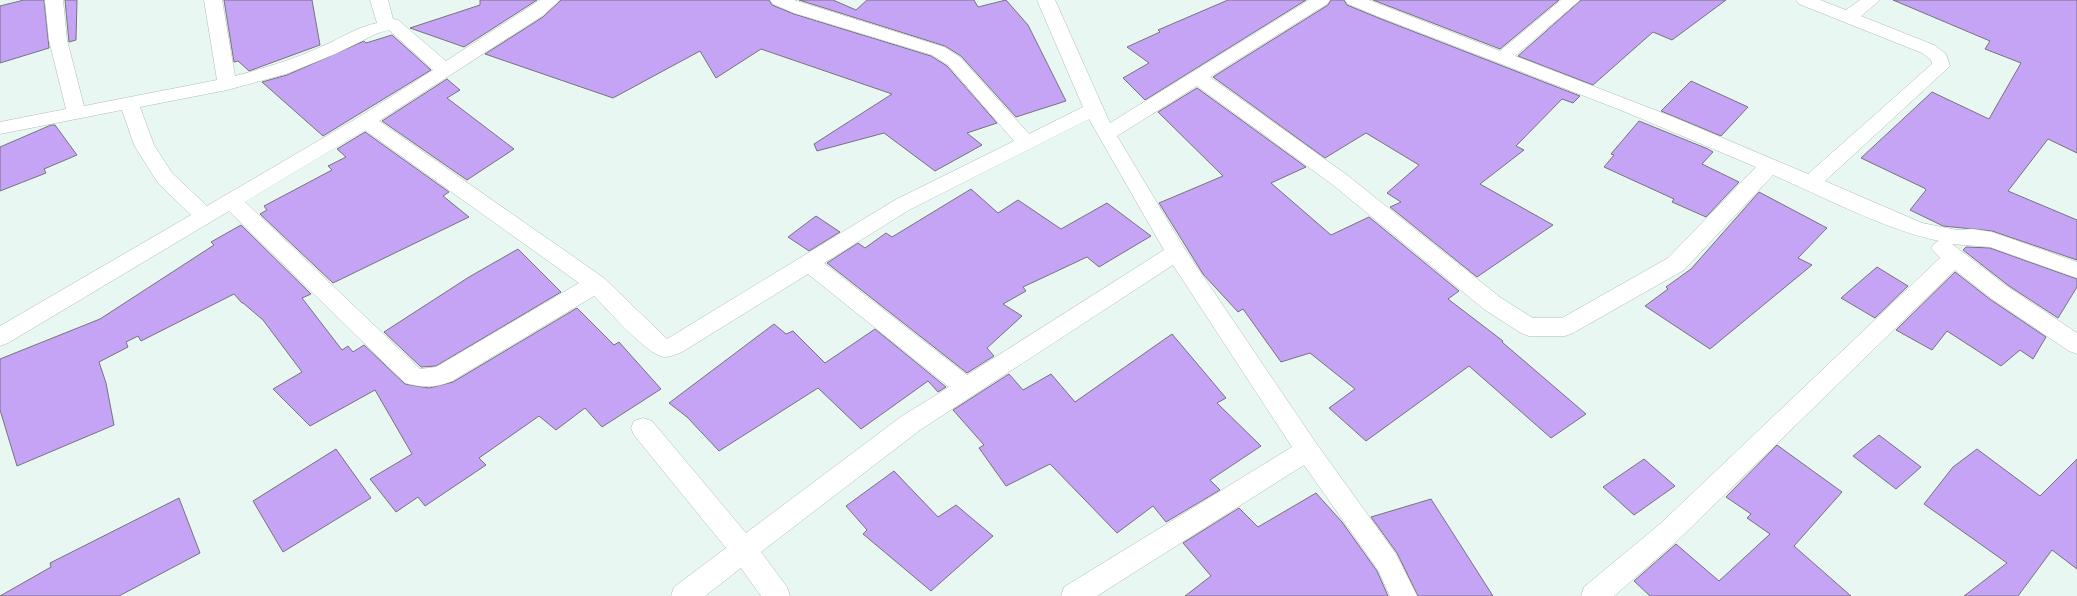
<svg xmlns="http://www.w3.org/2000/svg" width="2077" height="596" font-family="Jost,sans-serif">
	<rect width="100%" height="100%" fill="#e9f7f3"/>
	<g fill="#c6a4f5" stroke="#77737d">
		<polygon points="24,0 44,0 49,48 0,63 0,6"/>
		<polygon points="65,0 77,0 76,40 69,42"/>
		<polygon points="224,0 312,0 320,45 249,71 238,61 234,62"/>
		<polygon points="480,0 537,0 464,47 410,28 480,5"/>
		<polygon points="561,0 769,0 772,5 794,14 931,56 947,66 997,123 967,133 982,145 935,171 884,133 817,151 814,144 892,94 761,49 716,78 700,51 613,98 485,54 543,17"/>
		<polygon points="799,0 833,0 856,10 867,0 974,0 978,7 1006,0 1028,25 1066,101 1016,117 961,56 945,46"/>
		<polygon points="1228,0 1306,0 1145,100 1123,78 1149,63 1127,47 1160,32 1158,30"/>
		<polygon points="1331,0 1344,0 1347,5 1381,19 1580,96 1573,103 1562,99 1516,146 1524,150 1480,184 1553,225 1477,277 1390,207 1401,202 1387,193 1419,165 1366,133 1325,158 1213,77 1328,5"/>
		<polygon points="1373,0 1559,0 1500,49"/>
		<polygon points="1581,0 1726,0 1672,40 1653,32 1593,85 1518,56"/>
		<polygon points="1893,0 2077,0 2077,153 2048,139 2008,191 2077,220 2077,260 1992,231 1943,226 1910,210 1926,190 1924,188 1861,158 1932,92 1989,119 2021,63 1985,49 1990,41"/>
		<polygon points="392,35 431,70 323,136 262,82 287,75 364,41 366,43"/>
		<polygon points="447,79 460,90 447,98 514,149 467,180 382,121"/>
		<polygon points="1691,81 1748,107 1721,136 1661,111"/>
		<polygon points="1197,88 1306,167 1271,183 1331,235 1369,217 1459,291 1448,299 1503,341 1502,342 1586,414 1551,438 1469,366 1366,441 1329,408 1355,389 1310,353 1281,362 1243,309 1238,312 1203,274 1159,203 1223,176 1158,112"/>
		<polygon points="1639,121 1708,149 1713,152 1702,164 1739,182 1706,217 1672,202 1674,199 1604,167 1614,155 1611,154"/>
		<polygon points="51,125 55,125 77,155 44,169 46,173 0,191 0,147"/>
		<polygon points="365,132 449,192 443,196 469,217 333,283 260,214 267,210 264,206 332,170 328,166 346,157 337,149"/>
		<polygon points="971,189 998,213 1018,200 1061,229 1107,203 1151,236 1099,267 1087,257 1023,287 1026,291 1003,304 1022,316 987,348 994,356 967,373 827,263 858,243 865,248 886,233 892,237"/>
		<polygon points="1759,192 1827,228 1798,258 1812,265 1710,349 1645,306 1668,289 1666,287 1691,269"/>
		<polygon points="816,216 840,232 809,251 788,237"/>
		<polygon points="241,225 311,294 302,298 342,350 348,346 353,352 364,345 405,384 429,388 453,382 577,308 614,345 619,342 661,389 602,427 585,408 556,430 539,416 479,458 486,465 425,506 418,497 396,512 370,479 412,454 375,390 310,426 273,389 302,372 263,320 243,303 242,303 234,294 141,341 138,336 126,342 128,347 99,362 106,383 114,425 17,466 0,410 0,359 100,319 214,245 211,242"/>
		<polygon points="1966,247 1990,248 2077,279 2077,287 2058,318 2009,286 1963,250"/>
		<polygon points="518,249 561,292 436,366 421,367 384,332 469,277"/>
		<polygon points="1877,267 1908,286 1875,318 1841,298"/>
		<polygon points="1955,272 1991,300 2046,337 2033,359 2020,350 2001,366 1947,331 1932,350 1896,330"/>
		<polygon points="774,324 786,334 793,331 825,363 875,329 946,387 938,392 928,381 861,429 818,388 719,451 687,417 669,403"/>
		<polygon points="1172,334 1226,398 1217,403 1261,446 1210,480 1220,490 1166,522 1153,506 1117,533 1050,464 1006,486 979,448 984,445 953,410 1009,374 1023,390 1051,374 1075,402"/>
		<polygon points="1879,435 1921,467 1896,489 1853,456"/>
		<polygon points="1777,445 1842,492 1794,546 1851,596 1650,596 1634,581 1676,544 1719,581 1770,534 1747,518 1751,514 1726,497"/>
		<polygon points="336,449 371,498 283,552 253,501"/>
		<polygon points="1977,449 2040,496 2077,459 2077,569 2052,550 2018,596 1964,596 2007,563 1924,504 1953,467"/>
		<polygon points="1644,459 1675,486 1634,515 1603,487"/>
		<polygon points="894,471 938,517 956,505 993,536 931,591 863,534 867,530 846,506"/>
		<polygon points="1316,493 1342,522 1377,571 1388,596 1185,596 1211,576 1183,543 1239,508 1258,527"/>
		<polygon points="179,498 200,553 119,596 0,596 51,567 50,563"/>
		<polygon points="1431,499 1493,596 1418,596 1397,553 1371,517"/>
	</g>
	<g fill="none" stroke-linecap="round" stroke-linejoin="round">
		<defs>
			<path id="minor" d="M45,0H63L67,40L84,106L217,80L204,0H222L235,76C265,68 294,59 323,46C341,38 357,27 377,23L370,0H388L393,19L398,20L446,61L540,0H560L542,16L379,121L604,278L667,339L895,200L1014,141L948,65L932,55L794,13L773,4L770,0H794L944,47L960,57L1029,134L1083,107L1037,0H1055L1110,123L1309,0H1330L1327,4L1210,77L1347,175L1501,298L1533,318H1562L1668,258L1756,167L1623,111L1382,18L1348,4L1345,0H1369L1500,51L1561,0H1580L1515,56L1673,117L1808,174L1932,64L1931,60L1922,53L1799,4L1796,0H1820L1846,10L1860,0H1880L1861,16L1934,45L1946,54L1950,66L1825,181L1922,223L1957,230L1972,229L1992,232L2077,262V278L1990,247L1952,244L2008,287L2077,333V354L2069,351L1992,299L1955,270L1678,540L1614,596H1581L1584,587L1660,524L1940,258L1931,248L1935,243L1939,241C1881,228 1826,198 1773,175L1684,270L1573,333L1565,336H1529L1521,333L1485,310L1333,185L1197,86L1117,136L1184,248L1316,443L1396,554L1417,596H1390L1378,570L1304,465L1097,596H1061L1064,587L1292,447L1173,265L920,430L761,552L787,587L790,596H761L741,568L705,596H671L674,587L726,548L634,435L631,428L634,421L643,418L652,421L746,533L902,416L949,387L808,274L682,352C677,354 670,357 664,357C646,354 608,310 594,296L452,381C435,388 423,388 405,383L229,211L8,343L0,346V326L191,215L158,183L134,145L122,110L0,134V122L66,109L49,40ZM389,30L433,70L359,117L207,206L172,173L154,145L140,107L227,90L286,74L335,54L378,33ZM1089,119L1164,250L967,375L824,263L909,210ZM365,130L579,283L436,367L420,369L245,202Z"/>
		</defs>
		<use href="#minor" stroke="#afbcb8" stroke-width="1"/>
		<use href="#minor" fill="#fff" fill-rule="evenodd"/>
	</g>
</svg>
